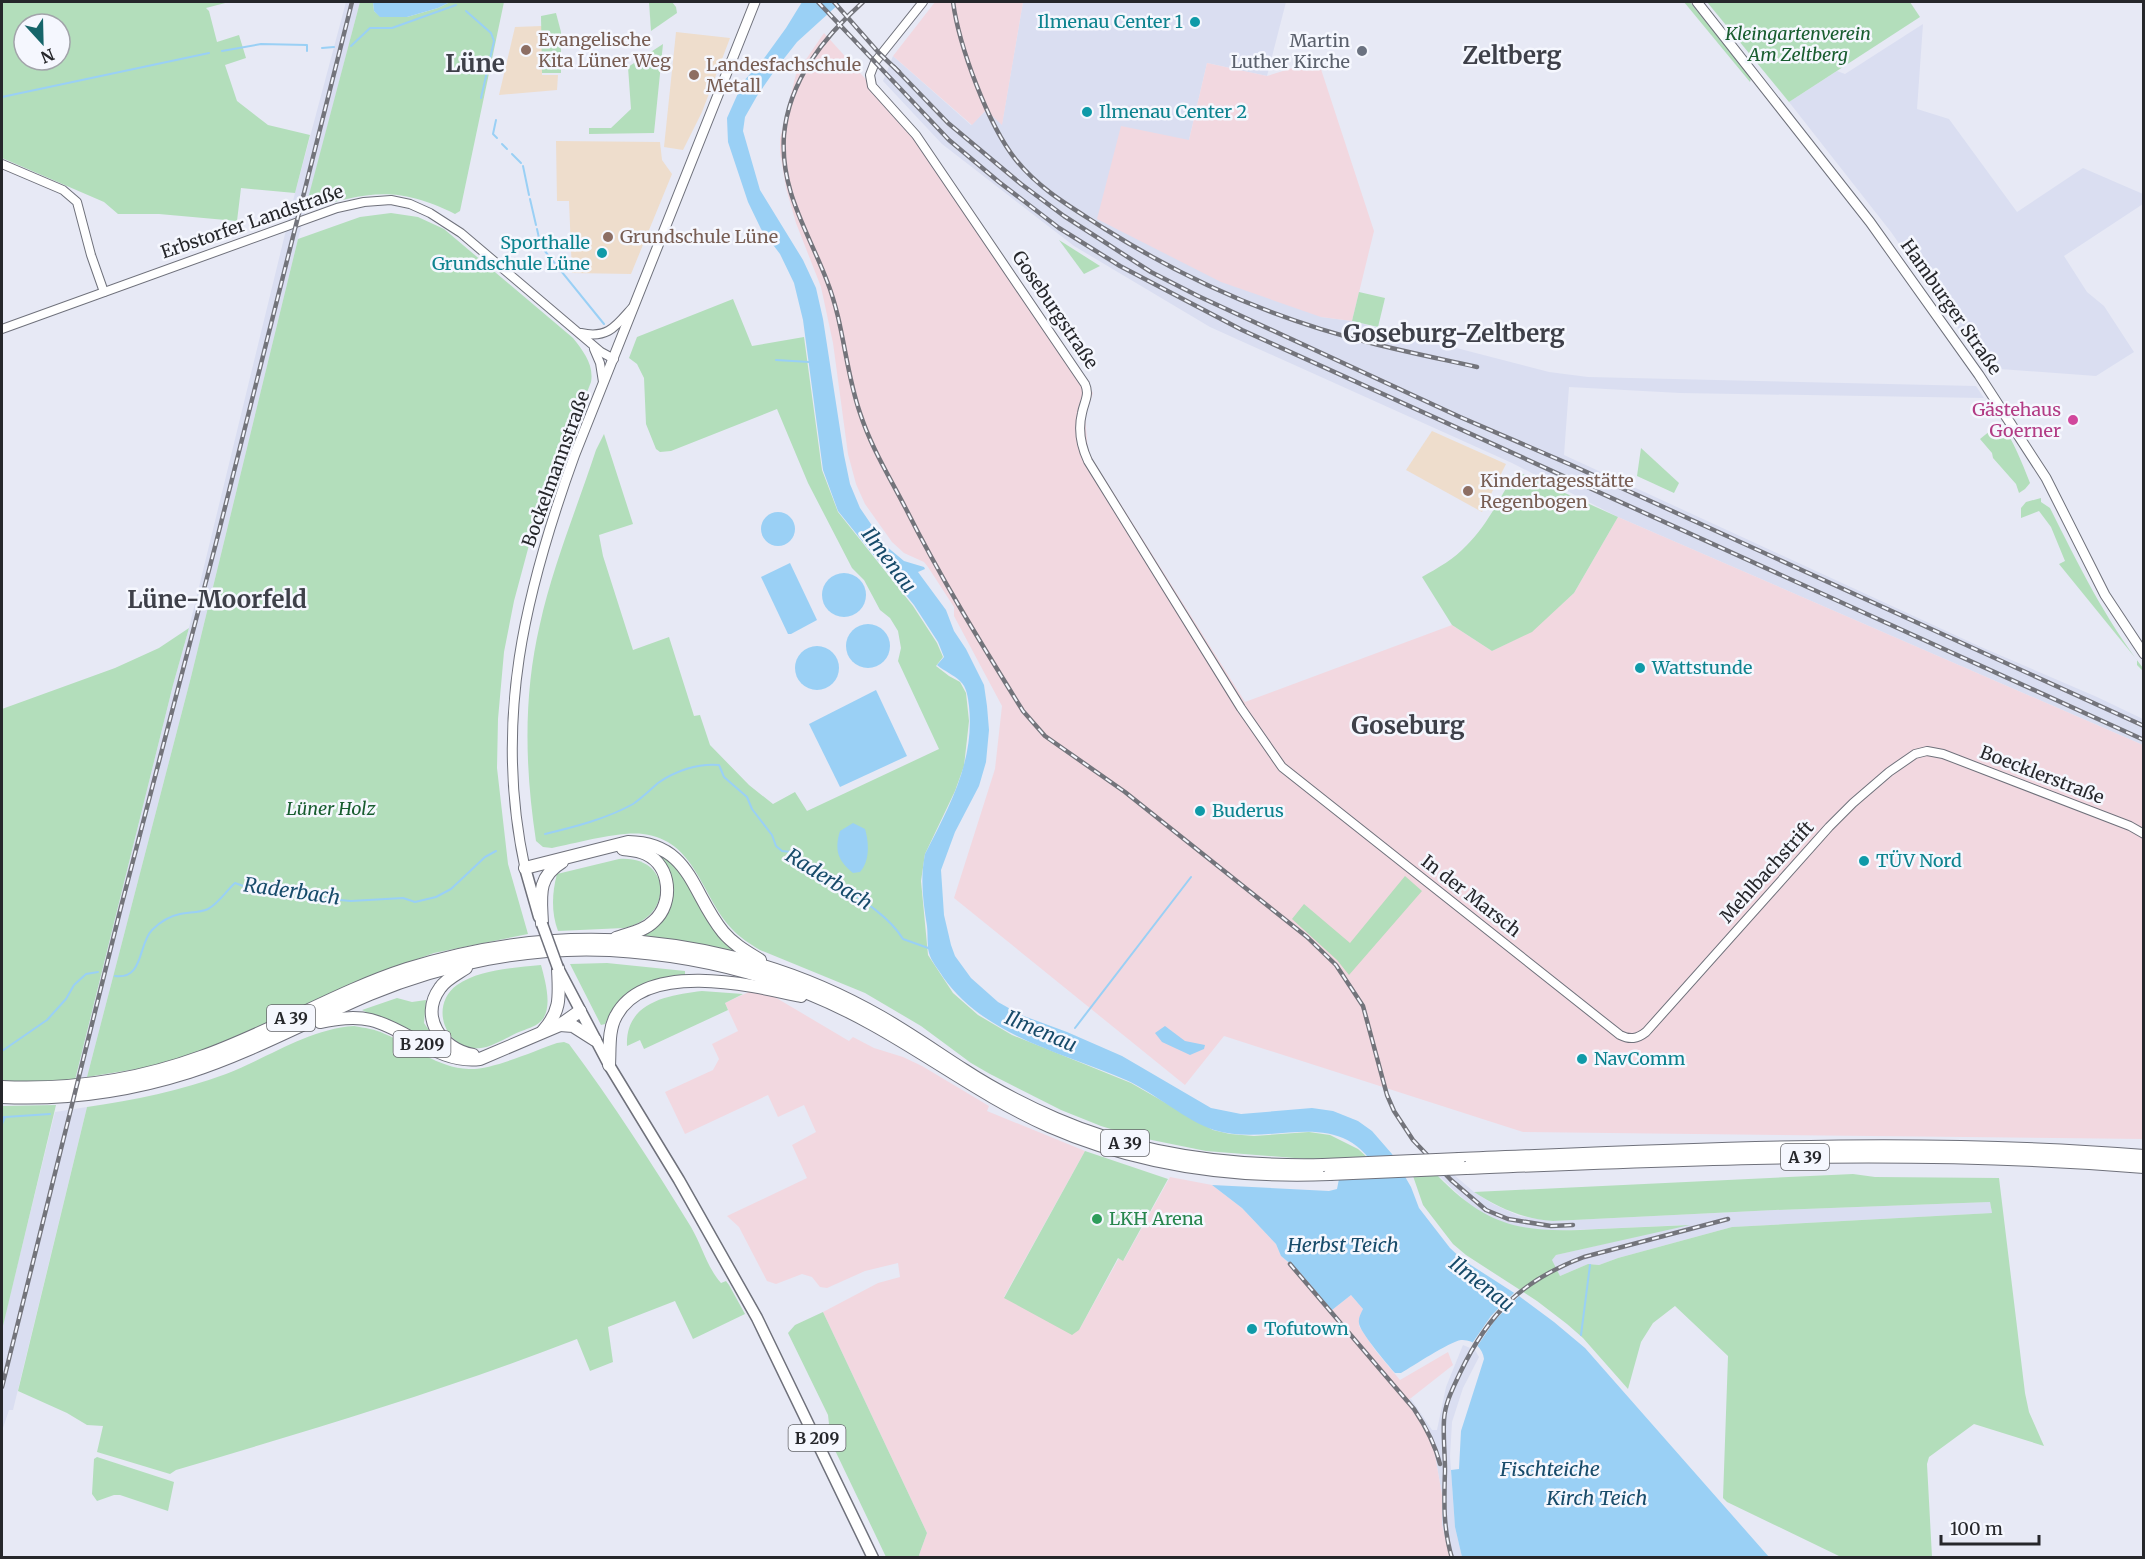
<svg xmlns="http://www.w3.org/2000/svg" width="2145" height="1559" font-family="Merriweather,serif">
	<rect width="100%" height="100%" fill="#e7e9f5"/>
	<g fill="#dadef1">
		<polygon points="346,2 360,2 298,239 191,677 87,1077 75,1080 173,685 189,628 295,193"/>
		<polygon points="1023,2 1286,2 1267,76 1207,63 1189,140 1321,317 1352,321 1549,372 1588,377 1976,386 1984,398 1680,393 1569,387 1564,455 1981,647 2097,697 2143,719 2143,745 1618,517 1512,463 1210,327 1074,246 942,144 883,81 893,56 971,125 986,110 1002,124"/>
		<polygon points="1923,24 1917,109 1949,119 2017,212 2083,168 2143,194 2143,204 2064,256 2087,292 2104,306 2134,352 2096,376 1986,368 1891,232 1789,102 1837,71 1845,74"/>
		<polygon points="87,1107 13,1410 9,1410 2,1431 2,1328 55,1112"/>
		<polygon points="1453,1174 1474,1192 1493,1204 1519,1216 1553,1221 1775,1210 1990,1202 1992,1213 1732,1227 1618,1258 1599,1265 1588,1264 1560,1276 1551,1260 1556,1255 1685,1225 1553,1231 1515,1227 1492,1218 1471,1206 1438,1175"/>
		<polygon points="1463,1345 1475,1350 1479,1357 1463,1388 1452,1422 1450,1456 1455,1527 1462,1557 1450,1557 1442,1525 1442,1494 1434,1450 1427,1431 1406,1402 1411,1399 1432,1430 1437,1430 1446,1387"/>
	</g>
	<g fill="#f2d8e0">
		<polygon points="935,2 1023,2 1002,125 986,110 972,125 893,56"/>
		<polygon points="824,33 927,147 1093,393 1085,416 1088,452 1245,702 1452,625 1492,651 1532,631 1574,593 1618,517 2143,745 2143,1139 1523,1132 1224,1036 1185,1085 954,898 995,769 1002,706 954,616 954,607 928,567 924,562 904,553 892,542 865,504 856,484 848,454 833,343 821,287 796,223 786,188 780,152 780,139 796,74"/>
		<polygon points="1318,60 1374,231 1352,321 1321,317 1221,282 1097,219 1121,126 1189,140 1207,63 1267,76"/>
		<polygon points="753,990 768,993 849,1041 853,1037 874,1048 903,1057 922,1066 989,1106 987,1111 1085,1151 1004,1297 1079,1330 1119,1258 1124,1260 1170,1177 1212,1185 1242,1208 1276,1244 1281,1256 1298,1270 1332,1310 1351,1295 1363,1309 1359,1318 1359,1326 1375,1350 1400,1380 1448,1352 1453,1365 1406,1402 1422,1423 1434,1449 1442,1495 1442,1525 1450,1557 920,1557 919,1555 927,1533 823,1312 878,1283 900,1277 898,1263 865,1271 827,1288 820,1287 812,1277 802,1274 776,1284 767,1281 739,1227 727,1216 807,1178 792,1145 816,1132 804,1105 778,1117 768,1095 685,1134 665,1092 713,1070 719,1059 712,1044 738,1031 725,1003"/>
	</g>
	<g fill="#edc">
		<polygon points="542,26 542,75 558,75 557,90 499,95 515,27"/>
		<polygon points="676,32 730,38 702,112 683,150 664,147"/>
		<polygon points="556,141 660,142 662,160 672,174 631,274 572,273 569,201 557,201"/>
		<polygon points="1432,431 1506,464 1482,512 1406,470"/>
	</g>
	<g fill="#b3debb" fill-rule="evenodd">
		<path d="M2,2H229L206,8L209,11L217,42L239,35L246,58L225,65L237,101L268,125L310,135L295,193L241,188L237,221L159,214H118L104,202L2,158ZM24,24H60V60H24Z"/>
		<path d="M360,2H373L374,11L381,17H407L438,8L450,2H504L460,211L455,214C394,184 367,193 305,210Z"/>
		<polygon points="649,2 672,2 676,7 677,13 651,31"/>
		<polygon points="1684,2 1690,2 1751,78 1750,82"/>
		<polygon points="1707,2 1910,2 1920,17 1789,102"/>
		<polygon points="556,13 561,32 561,73 542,73 541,16"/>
		<polygon points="663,44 654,133 589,134 589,128 611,128 631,109 628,67"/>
		<path d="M391,213L418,217L444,229L573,338C584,352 594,365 591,382L532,534L514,601L504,652L498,719L497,768L508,864L528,934L434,953L368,977L225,1042L161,1065L87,1077L191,677L298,239L360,217Z"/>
		<polygon points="1059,240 1100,266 1084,274"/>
		<polygon points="1359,292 1385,298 1378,327 1352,321"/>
		<path d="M733,299L752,346L804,337L822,470L838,512L913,606L937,643L943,657L936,666L949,676L960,682L966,693L969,721L964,766L955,791L925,854L921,881L928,955L953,993L978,1015L1012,1035L1131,1083L1213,1130L1230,1134L1254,1136L1309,1132L1330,1135L1358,1149L1368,1158L1319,1160L1206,1151L1137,1137L1101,1126L1061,1110L990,1074L971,1063L921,1026L865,993L760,950C750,944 739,937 731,928C701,895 695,840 643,834C619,831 577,843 552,848L543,847L536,841C525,769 523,696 540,624C553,565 577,508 596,450L604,434L633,524L599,535L603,556L633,650L669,637L694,716L700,715L710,745L749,785L773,804L795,792L807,811L939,749L898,661L901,648L898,631L890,618L880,610L864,580L852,568L808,483L777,409L671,451L660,452L656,449L646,424L644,378L637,364L629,358L637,337Z"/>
		<path d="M2001,422C2014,443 2021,460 2030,483L2025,489L2019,493L2016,484L1993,458L1992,453L1980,439Z"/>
		<polygon points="1641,448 1679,483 1674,493 1637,476"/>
		<path d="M1516,471L1618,517L1574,593L1532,632L1492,651L1452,625L1422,577C1438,568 1454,559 1467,545C1488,524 1501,496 1516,471Z"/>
		<path d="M2041,498V502L2050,508C2078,564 2105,619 2143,668V671L2137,665V660L2059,564L2065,561L2051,527L2039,511L2021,518V508L2026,502Z"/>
		<polygon points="189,628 173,685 75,1080 19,1084 2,1083 2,709 115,668 159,648"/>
		<polygon points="656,851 678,867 743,955 630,937 670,904"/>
		<path d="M619,859C672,855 675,917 624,928L558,931C551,913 552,892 557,874Z"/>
		<polygon points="1405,876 1422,891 1349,975 1337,960 1292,919 1304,904 1350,943"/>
		<path d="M607,963L685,971V975C650,979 620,990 605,1024L601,1025L570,964Z"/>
		<path d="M541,965C545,980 554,1010 540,1022C535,1027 526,1029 519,1032C510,1036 491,1047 481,1048C446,1052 428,1006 457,985C480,969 514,968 541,965Z"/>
		<path d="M702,991L743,994L725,1003L728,1010L644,1049L640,1040L627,1046C625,1002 668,995 702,991Z"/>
		<polygon points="397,998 412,1002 426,1000 424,1023 435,1039 435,1047 362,1010"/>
		<path d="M354,1026C365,1028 375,1029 385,1034C413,1046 437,1068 469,1069C492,1070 534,1051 557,1043L564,1042L569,1044C613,1103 653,1165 691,1227C702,1246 707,1267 721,1283L726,1281L729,1285L745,1314L693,1339L675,1301L608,1327L613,1362L590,1371L577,1339C446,1390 311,1430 176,1470L170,1474L97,1452L103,1426L87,1425L67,1413L18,1391L87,1107C135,1100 180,1091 226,1074C268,1058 308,1029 354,1026Z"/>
		<polygon points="56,1105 2,1330 2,1106"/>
		<polygon points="1085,1151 1168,1179 1123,1261 1118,1258 1079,1330 1072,1335 1004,1298"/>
		<path d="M1853,1174L1875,1177L1999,1178L2025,1393L2029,1412L2044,1446L1974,1424L1929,1457L1927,1464L1932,1557H1841L1727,1502L1723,1498L1728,1356L1675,1306L1653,1323L1641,1342L1628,1389L1583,1338L1567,1324L1537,1301L1466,1255L1453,1244L1423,1205L1413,1176L1437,1175C1490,1230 1526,1233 1599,1229C1629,1228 1660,1226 1690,1225L1556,1255L1552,1260L1560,1276L1588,1264L1599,1265L1618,1258L1732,1227L1992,1213L1990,1202L1775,1210L1553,1221C1523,1219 1499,1208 1474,1192Z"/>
		<polygon points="823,1312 927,1533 919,1555 920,1557 886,1557 832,1444 826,1428 829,1424 828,1415 788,1333 795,1325"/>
		<polygon points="97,1457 174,1482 168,1511 120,1495 114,1495 97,1501 92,1494 94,1459"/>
	</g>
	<g fill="#9ad0f5">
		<polygon points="373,2 450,2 438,8 407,17 380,17 374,11"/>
		<path d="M802,2L810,3L841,2L797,42L775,70L757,96L745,117L743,131L760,190L803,260L816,288L823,319L844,455L850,484L860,508L886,546L904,561L924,567L925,569L918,572L946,610L954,631L966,649L984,685L987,706L989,730L986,762L979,786L955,832L941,870L944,915L951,945L955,956L971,978L998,1002L1021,1015L1067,1032L1122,1056L1211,1108L1241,1114L1312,1108L1333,1111L1358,1121L1372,1131L1392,1154L1411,1187L1419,1208L1450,1248L1463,1260L1519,1296L1554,1322L1585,1348L1769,1557H1462L1455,1527L1451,1470L1459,1469L1461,1431L1484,1359C1483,1348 1473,1339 1461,1340C1449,1342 1413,1366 1401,1373H1395C1388,1365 1359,1331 1359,1323C1358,1318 1361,1313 1363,1309L1351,1295L1332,1310L1298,1270L1281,1256L1276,1244L1242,1208L1212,1185L1329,1191L1337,1189L1339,1179L1381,1178C1343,1100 1275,1149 1214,1130C1186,1121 1155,1093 1126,1080C1064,1053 984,1036 943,977C939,970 931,961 929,953C927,945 928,935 927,926C923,901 920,879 925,854C949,807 975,761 969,706C968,698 967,687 960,681C954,675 944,671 937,665L944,657L938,642L914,605L838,511L823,470L803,320L794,283L780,254L761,229L748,202L728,142L727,118L743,82L765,57L786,28Z"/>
		<circle cx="778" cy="529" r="17"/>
		<polygon points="790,563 817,620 791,634 788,634 761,577"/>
		<circle cx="844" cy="595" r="22"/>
		<circle cx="868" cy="646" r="22"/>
		<circle cx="817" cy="668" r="22"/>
		<polygon points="876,690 907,756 840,787 809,724"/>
		<path d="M853,823L865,829C869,842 870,861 860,872L853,873C838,861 834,850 840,831Z"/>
		<polygon points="1165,1026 1185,1041 1205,1045 1204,1049 1190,1055 1162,1042 1155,1033"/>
	</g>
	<polygon fill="#e7e9f5" points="1516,1291 1521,1294 1495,1320 1476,1348 1471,1345 1491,1316"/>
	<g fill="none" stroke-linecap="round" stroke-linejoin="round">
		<g stroke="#9ad0f5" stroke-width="2">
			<polyline points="466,11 491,33 494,41 481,98"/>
			<polyline points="351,46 370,28 392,28 456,5"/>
			<polyline points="322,48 334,47"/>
			<polyline points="222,51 261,44 307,45 307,51"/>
			<polyline points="2,97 209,53"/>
			<polyline points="496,120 493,134 497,138"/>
			<polyline points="502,144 507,149"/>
			<polyline points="512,154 521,163"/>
			<polyline points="523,166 529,195"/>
			<polyline points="530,199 536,225"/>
			<polyline points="537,229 539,238"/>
			<polyline points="540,245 604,324"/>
			<polyline points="776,360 809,362"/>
			<path d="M545,834C574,827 606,819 633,804C642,798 650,790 658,783C675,771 698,763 719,765L724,777L747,797L752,809L772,835L776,846L782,851L792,852C825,882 881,903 903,939L931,949"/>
			<path d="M115,976C144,980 138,944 152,930C159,923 170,916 180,914C190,912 199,913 208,909C219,903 226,891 235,883L254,890H278L329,899L351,901L403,898L415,902L436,897L451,889L485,857L496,851"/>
			<polyline points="1075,1028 1191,877"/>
			<polyline points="2,1051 47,1020 66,999 74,985 86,974 98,972"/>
			<polyline points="2,1117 5,1117 2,1124"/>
			<polyline points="5,1117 50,1114"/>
			<polyline points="1581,1335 1590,1265"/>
		</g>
		<defs>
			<g id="tertiary">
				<path d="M923,2L875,62L870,75L872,86L916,135L1085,384C1090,395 1084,402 1082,413C1078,429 1081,446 1088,461L1241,708L1282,767L1620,1035C1630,1040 1637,1039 1646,1032L1829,827L1853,803L1889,772L1915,754L1927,751L1943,754L2130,826L2144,834"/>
				<polyline points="2,164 63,190 77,202 91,255 104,292"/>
				<polyline points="2,329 337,208 364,202 391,200 410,204 430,213 461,233 601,352 614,359"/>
				<path d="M581,333C608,339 616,326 632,308"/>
				<polyline points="594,349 600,363 603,382"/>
			</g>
			<g id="secondary">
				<polyline points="1697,2 1870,222 1979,375 2046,478 2105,595 2144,654"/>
				<path d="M525,868C493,721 525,592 575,454L755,2"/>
			</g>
			<g id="primary">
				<polyline points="525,868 539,917"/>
				<polyline points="558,968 609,1065 679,1180 757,1318 873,1558"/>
			</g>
			<g id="motorway">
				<path d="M525,868L628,842C691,843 691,893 723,932C733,944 747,952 760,960"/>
				<path d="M542,924C541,897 536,878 562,862"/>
				<path d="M616,938C630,933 644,931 654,921C674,903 671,866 646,854C638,850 631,850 623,849"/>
				<path d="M466,968C457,974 446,979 440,988C419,1017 441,1049 473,1055"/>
				<path d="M320,1022C336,1019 354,1016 371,1020C410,1030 438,1064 480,1059L560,1025L580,1011"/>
				<polyline points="560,1025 573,1026 595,1040"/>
				<path d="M543,1031C562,1010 559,995 558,968"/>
				<path d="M609,1065C610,1049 608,1030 616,1016C646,960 752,985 801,996"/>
				<path d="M2,1087C69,1090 138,1080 201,1057C272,1032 336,992 407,969C483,945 563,935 642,942C726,950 808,975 881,1017C909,1033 936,1052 964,1070C993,1089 1024,1105 1056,1119C1141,1156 1231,1167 1323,1165"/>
				<path d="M2,1097C65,1100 129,1091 189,1072C251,1052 309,1020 370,994C445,963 529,946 610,950C702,955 792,979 872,1024C932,1057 986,1098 1049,1126C1138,1165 1234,1178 1330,1174"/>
				<path d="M1459,1159C1687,1150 1915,1137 2144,1156"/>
				<path d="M1466,1168C1692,1159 1918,1148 2144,1167"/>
			</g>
		</defs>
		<use href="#tertiary" stroke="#6f717b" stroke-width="10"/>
		<use href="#secondary" stroke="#6f717b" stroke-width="11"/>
		<use href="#primary" stroke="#6f717b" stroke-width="13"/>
		<use href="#motorway" stroke="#6f717b" stroke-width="14"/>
		<use href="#tertiary" stroke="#fff" stroke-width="8"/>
		<use href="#secondary" stroke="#fff" stroke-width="9"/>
		<use href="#primary" stroke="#fff" stroke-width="10"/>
		<use href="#motorway" stroke="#fff" stroke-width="12"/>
		<defs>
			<g id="rail">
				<polyline points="818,2 949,140 999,182 1059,228 1120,266 1242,330 2144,740"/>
				<polyline points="834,2 879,53 899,72"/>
				<path d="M863,2C824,37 789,80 784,135C780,191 808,231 827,281C844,324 845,370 860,413C871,447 889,476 905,507C940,577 982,645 1023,711L1045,736L1125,792L1307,937L1336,965L1363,1006L1387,1095L1394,1111L1413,1140L1451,1180L1486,1210L1508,1219L1551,1226L1573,1225"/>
				<path d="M953,2C959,46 988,125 1016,160C1041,191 1073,208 1105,229C1186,280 1277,320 1371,343C1406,352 1441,359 1477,367"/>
				<polyline points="894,67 948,123 1021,184 1064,216 1151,272 1198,296 1460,417 1569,464 2144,726"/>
				<path d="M1290,1264L1414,1409C1426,1427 1435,1444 1440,1464"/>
				<polyline points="2,1387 121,907 216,543 352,2"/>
				<path d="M1452,1558C1443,1529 1444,1500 1445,1471C1445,1454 1443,1437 1444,1420C1445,1403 1453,1388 1460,1373C1488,1314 1522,1280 1584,1257L1728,1219"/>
			</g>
		</defs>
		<use href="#rail" stroke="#73747b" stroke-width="4.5"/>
		<use href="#rail" stroke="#f5f7fe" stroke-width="2" stroke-dasharray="7" stroke-linecap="butt"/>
		<defs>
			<polyline id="primary-bridge" points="542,924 558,968"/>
			<g id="motorway-bridge">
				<polyline points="1323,1165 1459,1159"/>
				<polyline points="1330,1174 1466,1168"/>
			</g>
		</defs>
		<use href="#primary-bridge" stroke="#6f717b" stroke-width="13" stroke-linecap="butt"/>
		<use href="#motorway-bridge" stroke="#6f717b" stroke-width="14" stroke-linecap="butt"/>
		<use href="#primary-bridge" stroke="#fff" stroke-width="10"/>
		<use href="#motorway-bridge" stroke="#fff" stroke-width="12"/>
	</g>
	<g fill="#0f9aa8" stroke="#f5f7fe" stroke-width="2">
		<circle cx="1195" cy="22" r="6"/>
		<circle cx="1087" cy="112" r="6"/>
		<circle cx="602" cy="253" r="6"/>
		<circle cx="1640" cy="668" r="6"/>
		<circle cx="1200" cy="811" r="6"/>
		<circle cx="1864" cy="861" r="6"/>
		<circle cx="1582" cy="1059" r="6"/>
		<circle cx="1252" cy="1329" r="6"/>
	</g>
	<g fill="#8d6e63" stroke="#f5f7fe" stroke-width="2">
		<circle cx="526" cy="50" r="6"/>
		<circle cx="694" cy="75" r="6"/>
		<circle cx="608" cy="237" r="6"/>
		<circle cx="1468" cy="491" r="6"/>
	</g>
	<circle fill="#6b7280" stroke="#f5f7fe" stroke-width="2" cx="1362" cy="51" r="6"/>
	<circle fill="#d1479c" stroke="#f5f7fe" stroke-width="2" cx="2073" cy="420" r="6"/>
	<circle fill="#2e9e5b" stroke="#f5f7fe" stroke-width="2" cx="1097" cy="1219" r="6"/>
	<g text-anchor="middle" stroke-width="5" stroke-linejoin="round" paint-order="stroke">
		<g fill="#f5f7fe" stroke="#64656a" stroke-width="1.5">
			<rect x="267" y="1005" width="48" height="26" rx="4.5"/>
			<rect x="393.5" y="1031" width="57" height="26" rx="4.5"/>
			<rect x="1101" y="1130" width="48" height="26" rx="4.5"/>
			<rect x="1781" y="1144" width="48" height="26" rx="4.5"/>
			<rect x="788.5" y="1425" width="57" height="26" rx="4.5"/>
		</g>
		<g font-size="16" font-weight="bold" fill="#26272b">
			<text x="291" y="1024">A 39</text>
			<text x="422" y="1050">B 209</text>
			<text x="1125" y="1149">A 39</text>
			<text x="1805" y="1163">A 39</text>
			<text x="817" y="1444">B 209</text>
		</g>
		<g font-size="18" fill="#0d838f" stroke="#f5f7fe" text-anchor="start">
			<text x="1183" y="28" text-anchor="end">Ilmenau Center 1</text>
			<text x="1099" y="118">Ilmenau Center 2</text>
			<text x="590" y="249" text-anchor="end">Sporthalle<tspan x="590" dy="21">Grundschule Lüne</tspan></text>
			<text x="1652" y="674">Wattstunde</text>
			<text x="1212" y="817">Buderus</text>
			<text x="1876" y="867">TÜV Nord</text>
			<text x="1594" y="1065">NavComm</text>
			<text x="1264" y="1335">Tofutown</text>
		</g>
		<g font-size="18" font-style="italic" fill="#185d2f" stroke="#f5f7fe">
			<text x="1798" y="40">Kleingartenverein<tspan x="1798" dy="21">Am Zeltberg</tspan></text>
			<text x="331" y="815">Lüner Holz</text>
		</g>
		<g font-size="18" fill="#785e54" stroke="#f5f7fe" text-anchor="start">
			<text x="538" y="46">Evangelische<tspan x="538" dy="21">Kita Lüner Weg</tspan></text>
			<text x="706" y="71">Landesfachschule<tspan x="706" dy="21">Metall</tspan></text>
			<text x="620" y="243">Grundschule Lüne</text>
			<text x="1480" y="487">Kindertagesstätte<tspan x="1480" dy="21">Regenbogen</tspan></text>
		</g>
		<g font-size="18" fill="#5b616d" stroke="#f5f7fe" text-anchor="end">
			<text x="1350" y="47">Martin<tspan x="1350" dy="21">Luther Kirche</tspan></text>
		</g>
		<g font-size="18" fill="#26272b" stroke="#f5f7fe">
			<text transform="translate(252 222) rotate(-19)" y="6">Erbstorfer Landstraße</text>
			<text transform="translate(1951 307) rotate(55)" y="6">Hamburger Straße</text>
			<text transform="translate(1055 310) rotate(56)" y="6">Goseburgstraße</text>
			<text transform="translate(556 469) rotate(-70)" y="6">Bockelmannstraße</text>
			<text transform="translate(2042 775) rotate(21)" y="6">Boecklerstraße</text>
			<text transform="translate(1767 872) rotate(-48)" y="6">Mehlbachstrift</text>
			<text transform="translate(1471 896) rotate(38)" y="6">In der Marsch</text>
		</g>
		<g font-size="18" fill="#b23c85" stroke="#f5f7fe" text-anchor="end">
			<text x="2061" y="416">Gästehaus<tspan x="2061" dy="21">Goerner</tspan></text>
		</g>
		<g font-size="18" fill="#27864d" stroke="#f5f7fe" text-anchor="start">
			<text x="1109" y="1225">LKH Arena</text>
		</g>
		<g font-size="20" font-style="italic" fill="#174b6a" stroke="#f5f7fe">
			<text transform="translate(889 560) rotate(53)" y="7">Ilmenau</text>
			<text transform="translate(829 879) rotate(32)" y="7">Raderbach</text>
			<text transform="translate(292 891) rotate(8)" y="7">Raderbach</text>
			<text transform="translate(1041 1031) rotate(23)" y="7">Ilmenau</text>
			<text x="1343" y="1252">Herbst Teich</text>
			<text transform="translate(1482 1284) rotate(38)" y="7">Ilmenau</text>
			<text x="1550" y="1476">Fischteiche</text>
			<text x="1597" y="1505">Kirch Teich</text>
		</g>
		<g font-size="24" font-weight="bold" fill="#3e4049" stroke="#f5f7fe">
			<text x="1512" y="64">Zeltberg</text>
			<text x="475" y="72">Lüne</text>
			<text x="1454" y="342">Goseburg-Zeltberg</text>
			<text x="217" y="608">Lüne-Moorfeld</text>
			<text x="1408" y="734">Goseburg</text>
		</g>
	</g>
	<rect width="2145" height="1559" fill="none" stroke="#26272b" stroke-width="6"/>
	<g transform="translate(42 42) rotate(158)"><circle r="28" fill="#f5f7fe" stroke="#a2a4aa" stroke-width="1.5"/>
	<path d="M0-4.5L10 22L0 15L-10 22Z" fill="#16656a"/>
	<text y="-9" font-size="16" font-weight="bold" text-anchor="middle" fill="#26272b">N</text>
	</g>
	<path d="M1941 1535v9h98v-9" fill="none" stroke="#26272b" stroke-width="3"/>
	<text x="1950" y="1535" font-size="18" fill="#26272b" stroke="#f5f7fe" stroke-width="4.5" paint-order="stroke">100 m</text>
</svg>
